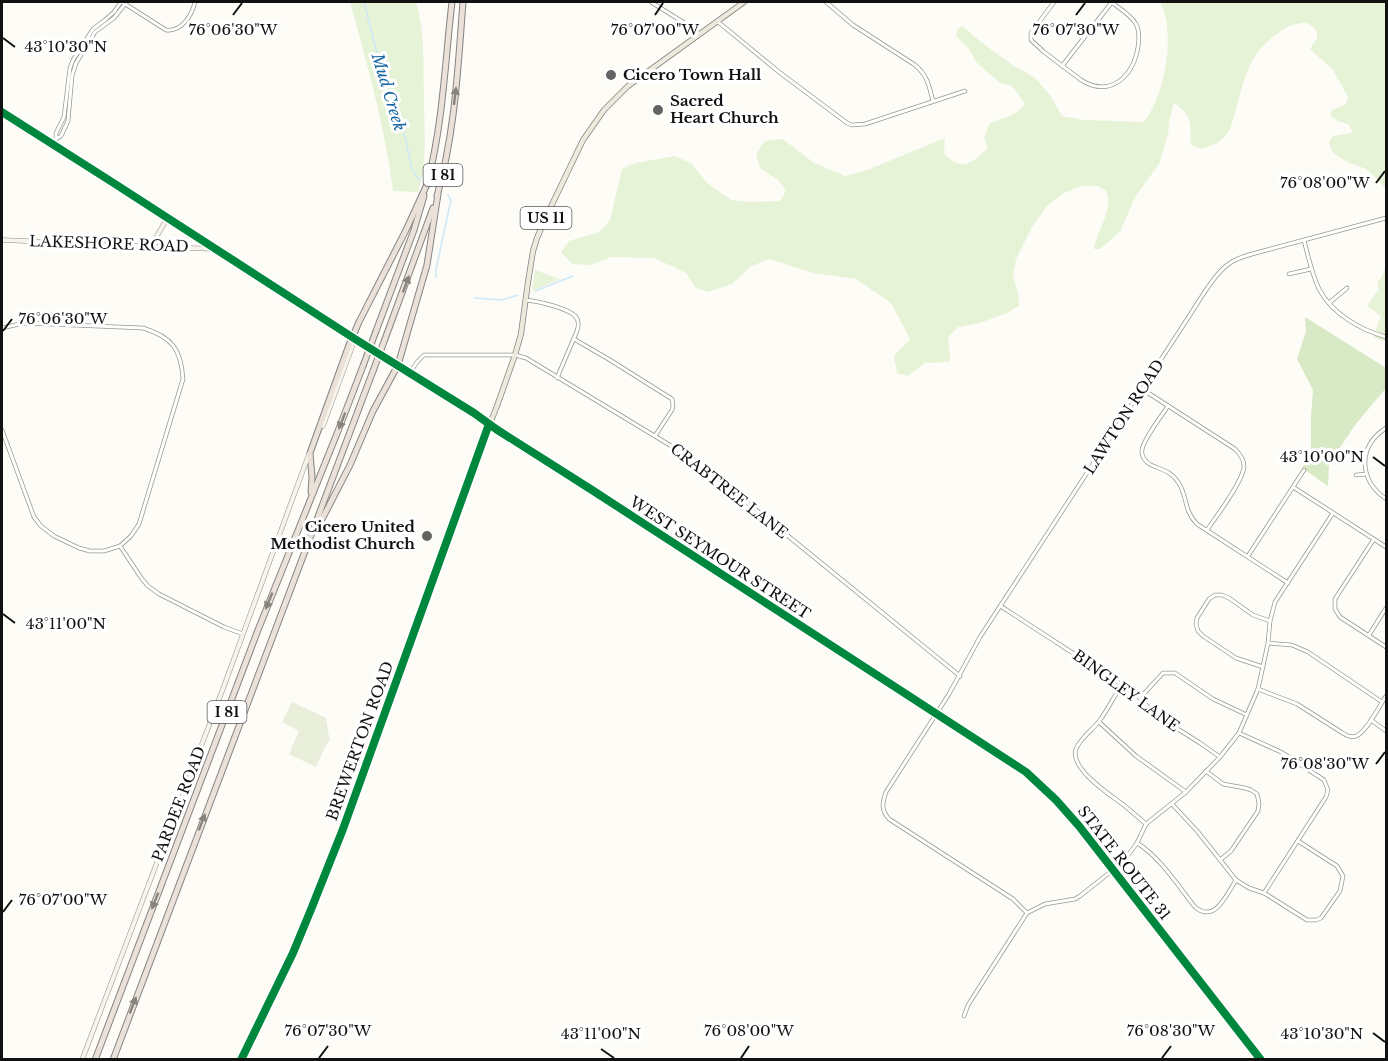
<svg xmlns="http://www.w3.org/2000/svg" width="1388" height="1061" font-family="'Libre Baskerville',serif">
	<rect width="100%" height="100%" fill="#fdfcf7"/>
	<g fill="#e7f3d7">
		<path d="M350,2H416C425,30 423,65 424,95C424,127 428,162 418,192L393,191C385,127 367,64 350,2Z"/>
		<path d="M1160,2H1386V121L1385,132L1386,134V188L1366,169L1347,162L1332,152L1329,142L1333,136L1353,133L1349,125L1336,120L1330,115L1332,110L1346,104L1348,97L1333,70L1310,49L1317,38V31C1309,22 1305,21 1293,25C1287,27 1282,30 1277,34C1248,54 1245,78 1236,109C1234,117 1231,129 1226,135C1220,143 1211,146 1202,149L1191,145C1190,124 1193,115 1174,103L1170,118L1168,134L1159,164L1135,197L1120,232L1100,249H1094C1096,233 1109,216 1108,201C1108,197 1107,194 1106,191L1098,186H1081L1062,194L1046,207L1032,227L1016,259L1013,277L1018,293L1019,306L1007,313L980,323L958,327L948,337L950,355L949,362L925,363L908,376L897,373L894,356L910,339L891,303L856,279L813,273L769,259L750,267L732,284L708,292L696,288L686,273L654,258L611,257L591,265L572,264L561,252L569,241L599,232L610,220L622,169L635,163L675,156L692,164L707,183L731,200L750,202L780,201L786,191L779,181L760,168L756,154L765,141L783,139L814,163L845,176L865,171L945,138L944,154C948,157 952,161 957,163C968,168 981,155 988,148L984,138L989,124C1000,119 1018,115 1025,104L1012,86L1000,83L976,62L969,49L956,36L957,30L962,26L981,42L1014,66L1034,77L1050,95L1062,116L1084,120L1144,122C1163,98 1172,50 1166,19C1165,13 1162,7 1160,2Z"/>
		<polygon points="1386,265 1386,342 1373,337 1381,316 1367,306 1379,289 1377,282 1382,277"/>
		<polygon points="535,270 560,279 532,291"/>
	</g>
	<polygon fill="#d8eac5" points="1305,317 1386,368 1386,388 1355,425 1329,464 1328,486 1302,468 1311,451 1311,416 1313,390 1297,359 1306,331"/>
	<polygon fill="#e9eedb" points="292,702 326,718 329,737 330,739 325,747 316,767 289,754 299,731 282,722"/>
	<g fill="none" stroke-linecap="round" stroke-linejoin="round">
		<g stroke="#cde8f7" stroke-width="1.5">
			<polyline points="364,2 379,61 404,132 412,169 416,176 420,180"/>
			<polyline points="436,277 436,269 451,200 448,195"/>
			<polyline points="535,291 573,276"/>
			<polyline points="474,298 502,300 518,295"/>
		</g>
		<defs>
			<g id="street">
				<path d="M122,2L166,30C182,32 192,15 195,2"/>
				<polyline points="651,2 694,29 699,34"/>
				<path d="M826,2L853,25L915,65C928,76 929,86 933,101"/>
				<path d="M1054,2L1031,33V40L1044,52L1081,80C1110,98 1133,77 1138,47C1139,40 1140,31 1136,24C1131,15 1119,8 1111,2"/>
				<polyline points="717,21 779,72 847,123 852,125 865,124 965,91"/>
				<polyline points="1062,66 1112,2"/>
				<polyline points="56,139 56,133 64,117 70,68 73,60 93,29 105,20 114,12 121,2"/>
				<polyline points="52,144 56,139 61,136 68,121 72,76 76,63 95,32 114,18 125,4"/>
				<path d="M1304,240C1308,257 1312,274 1319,289C1332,314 1361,330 1386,337"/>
				<polyline points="1289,274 1311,269"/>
				<path d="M525,300C537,301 569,308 576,317C579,321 579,325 577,331L557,378"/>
				<polyline points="1329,303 1347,288"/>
				<path d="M2,328L24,323L143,328C172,337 181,349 183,379L139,524L131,536L120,546"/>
				<polyline points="574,339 610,360 672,399 673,406 672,410 655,436"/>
				<polyline points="410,372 418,361 424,355 515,355 526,358 691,458 712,474 960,676"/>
				<path d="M1142,389L1235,449C1240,454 1244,459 1244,466C1244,480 1216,517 1207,530"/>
				<path d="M1168,406C1162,415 1143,440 1142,450C1141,456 1145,462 1151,465C1162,470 1171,471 1178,482C1188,496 1183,510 1197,524L1288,583"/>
				<path d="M1386,428C1357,447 1359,480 1386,499"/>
				<polyline points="2,430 34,517 41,526 54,536 79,548 90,551 104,551 120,546 142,579 148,586 159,594 224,627 243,634"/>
				<polyline points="1356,475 1366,474"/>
				<polyline points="1293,487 1386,547"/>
				<polyline points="1374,539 1335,599 1335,609 1340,617 1386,647"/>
				<polyline points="1248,556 1304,470"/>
				<polyline points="1002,607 1122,685 1140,698 1154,714 1200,743 1220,757"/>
				<polyline points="1369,635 1386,608"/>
				<polyline points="1268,643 1292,645 1308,652 1382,702"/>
				<polyline points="1263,667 1236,658 1203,636 1198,631 1196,624 1197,618 1209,599 1215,595 1222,595 1229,598 1253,615 1270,621"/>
				<path d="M1122,685C1114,696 1108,709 1100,720C1093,730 1080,738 1076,749C1069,769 1112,796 1125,806C1132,812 1139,818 1146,824"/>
				<path d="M1258,689L1297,704L1341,732C1346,735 1350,738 1356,736C1366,733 1380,705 1386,696"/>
				<polyline points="1140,698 1163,673 1175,673 1213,699 1247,715"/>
				<polyline points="1371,720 1386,731"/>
				<polyline points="1099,722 1136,756 1186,792"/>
				<polyline points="1239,733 1281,752 1324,780 1328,790 1326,797 1264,893"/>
				<polyline points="1206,771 1223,784 1245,788 1251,790 1257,794 1259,803 1258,811 1231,851 1220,860"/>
				<polyline points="1172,804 1198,832 1236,880 1249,888 1264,893 1307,920 1316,920 1321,918 1340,891 1343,876 1337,866 1298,841"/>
				<path d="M1137,843C1159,856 1179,887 1195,907C1215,924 1227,894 1236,880"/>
				<path d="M1027,913L1013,899L889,819C881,810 882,803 886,792L949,694L980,637L1186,321C1197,305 1214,273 1230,263C1237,258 1245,256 1252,254L1386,218"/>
				<polyline points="964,1016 968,1005 1027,913 1045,904 1075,899 1080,896 1123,862 1137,843 1146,824 1186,792 1220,757 1239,733 1258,689 1268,643 1270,621 1275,602 1333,513"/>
			</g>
			<g id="secondary">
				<polyline points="2,240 214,249"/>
				<polyline points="151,246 168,217"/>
				<polyline points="323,426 355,339"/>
				<polyline points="82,1060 224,686 309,454"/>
			</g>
			<g id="primary">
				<polyline points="2,112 112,182 353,338"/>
				<polyline points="241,1060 293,953 312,907 343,829 477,456 497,406 515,355 521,334 528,282 533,251 537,238 546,217 583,140 604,110 628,86 744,2"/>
			</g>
			<g id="highway">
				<path d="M428,181C443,122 445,62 452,2"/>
				<path d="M437,196C455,133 458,67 463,2"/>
				<polyline points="376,331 414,230 424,196"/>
				<polyline points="353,338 474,413 496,429 592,490 1026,772 1056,800 1079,826 1261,1060"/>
				<polyline points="385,339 433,208"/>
				<polyline points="311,492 312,477 310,453 349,345 359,322 406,230 429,180"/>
				<polyline points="317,529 350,465 373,411 398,365 427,265 438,194"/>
				<polyline points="95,1060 258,630 338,431 363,366"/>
				<polyline points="113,1060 373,371"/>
			</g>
		</defs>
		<use href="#street" stroke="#979795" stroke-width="4.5"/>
		<use href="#secondary" stroke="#8e8d8b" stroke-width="5"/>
		<use href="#primary" stroke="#858482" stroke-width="6"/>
		<use href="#highway" stroke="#858482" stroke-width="7"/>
		<use href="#street" stroke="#fffffe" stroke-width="3"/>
		<use href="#secondary" stroke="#f6f4eb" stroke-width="4"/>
		<use href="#primary" stroke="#ede9dc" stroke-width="4.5"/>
		<use href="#highway" stroke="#eae1d8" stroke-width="5"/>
		<defs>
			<g id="highway-bridge">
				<polyline points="363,366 376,331"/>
				<polyline points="373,371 385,339"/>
			</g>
		</defs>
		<use href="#highway-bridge" stroke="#858482" stroke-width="7" stroke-linecap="butt"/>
		<use href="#highway-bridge" stroke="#eae1d8" stroke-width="5"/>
		<defs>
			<g id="cycleway">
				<polyline points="2,112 112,182 355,339 474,413 496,429 592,490 1026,772 1056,800 1079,826 1261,1060"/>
				<polyline points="241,1060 293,953 312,907 343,829 489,424"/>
			</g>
		</defs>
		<use href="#cycleway" stroke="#fff" stroke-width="11"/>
		<use href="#cycleway" stroke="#00873e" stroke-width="8"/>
	</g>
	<defs><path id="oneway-solid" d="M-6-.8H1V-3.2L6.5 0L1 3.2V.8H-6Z" transform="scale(1.5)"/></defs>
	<g fill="#88837e">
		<use href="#oneway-solid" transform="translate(455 96) rotate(-83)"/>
		<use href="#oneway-solid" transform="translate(406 284) rotate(-70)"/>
		<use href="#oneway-solid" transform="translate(342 421) rotate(111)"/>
		<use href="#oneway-solid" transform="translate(269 601) rotate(112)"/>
		<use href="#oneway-solid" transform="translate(202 822) rotate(-69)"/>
		<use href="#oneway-solid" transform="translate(155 901) rotate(111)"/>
		<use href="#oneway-solid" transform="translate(133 1005) rotate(-69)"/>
	</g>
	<path fill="none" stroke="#111" stroke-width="2" d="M233,15L242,3M655,15L663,3M1076,15L1085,3M3,38L15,47M1376,183L1385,171M3,331L12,319M1373,457L1385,466M3,614L15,623M1376,764L1385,752M3,912L12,900M1373,1033L1385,1042M601,1049L614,1058M319,1058L328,1046M741,1058L749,1046M1162,1058L1171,1046"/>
	<g fill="#646362" stroke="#fff" stroke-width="2">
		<circle cx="611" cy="75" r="6"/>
		<circle cx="658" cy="110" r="6"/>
		<circle cx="427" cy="536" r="6"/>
	</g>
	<g text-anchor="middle" stroke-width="6" stroke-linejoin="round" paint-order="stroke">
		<g fill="#fff" stroke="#585858" stroke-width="1.5">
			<rect x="423.5" y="164" width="39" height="22" rx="4.5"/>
			<rect x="520.5" y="207" width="51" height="22" rx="4.5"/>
			<rect x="207.5" y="701" width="39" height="22" rx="4.5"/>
		</g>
		<g font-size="14" font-weight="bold" fill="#111">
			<text x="443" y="180">I 81</text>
			<text x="546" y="223">US 11</text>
			<text x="227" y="717">I 81</text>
		</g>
		<g font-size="15" font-weight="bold" fill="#111" stroke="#fff" text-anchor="start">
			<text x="623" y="80">Cicero Town Hall</text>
			<text x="670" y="106">Sacred<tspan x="670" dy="17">Heart Church</tspan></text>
			<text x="415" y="532" text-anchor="end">Cicero United<tspan x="415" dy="17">Methodist Church</tspan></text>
		</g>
		<g font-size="15" fill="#111" stroke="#fff">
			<text transform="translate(109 244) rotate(2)" y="5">LAKESHORE ROAD</text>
			<text transform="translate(1124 417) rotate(-57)" y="5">LAWTON ROAD</text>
			<text transform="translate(729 491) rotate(38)" y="5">CRABTREE LANE</text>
			<text transform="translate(720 558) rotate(33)" y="5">WEST SEYMOUR STREET</text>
			<text transform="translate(1126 691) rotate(36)" y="5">BINGLEY LANE</text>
			<text transform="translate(360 741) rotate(-70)" y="5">BREWERTON ROAD</text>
			<text transform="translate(179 804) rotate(-69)" y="5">PARDEE ROAD</text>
			<text transform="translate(1124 863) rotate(52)" y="5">STATE ROUTE 31</text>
		</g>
		<g font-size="16" font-style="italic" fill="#1768a6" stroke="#fff">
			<text transform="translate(389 92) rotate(73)" y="6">Mud Creek</text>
		</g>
	</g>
	<g font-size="15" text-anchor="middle" fill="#111" stroke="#fff" stroke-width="6" stroke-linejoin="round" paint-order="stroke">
		<text x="233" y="35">76°06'30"W</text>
		<text x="655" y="35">76°07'00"W</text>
		<text x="1076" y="35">76°07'30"W</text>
		<text x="66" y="52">43°10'30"N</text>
		<text x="1325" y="188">76°08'00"W</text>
		<text x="63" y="324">76°06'30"W</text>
		<text x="1322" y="462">43°10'00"N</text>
		<text x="66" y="629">43°11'00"N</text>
		<text x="1325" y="769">76°08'30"W</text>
		<text x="63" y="905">76°07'00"W</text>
		<text x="328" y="1036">76°07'30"W</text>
		<text x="749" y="1036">76°08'00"W</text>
		<text x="1171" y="1036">76°08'30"W</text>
		<text x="1322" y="1039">43°10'30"N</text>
		<text x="601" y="1039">43°11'00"N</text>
	</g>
	<rect width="1388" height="1061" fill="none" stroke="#111111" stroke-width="6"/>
</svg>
